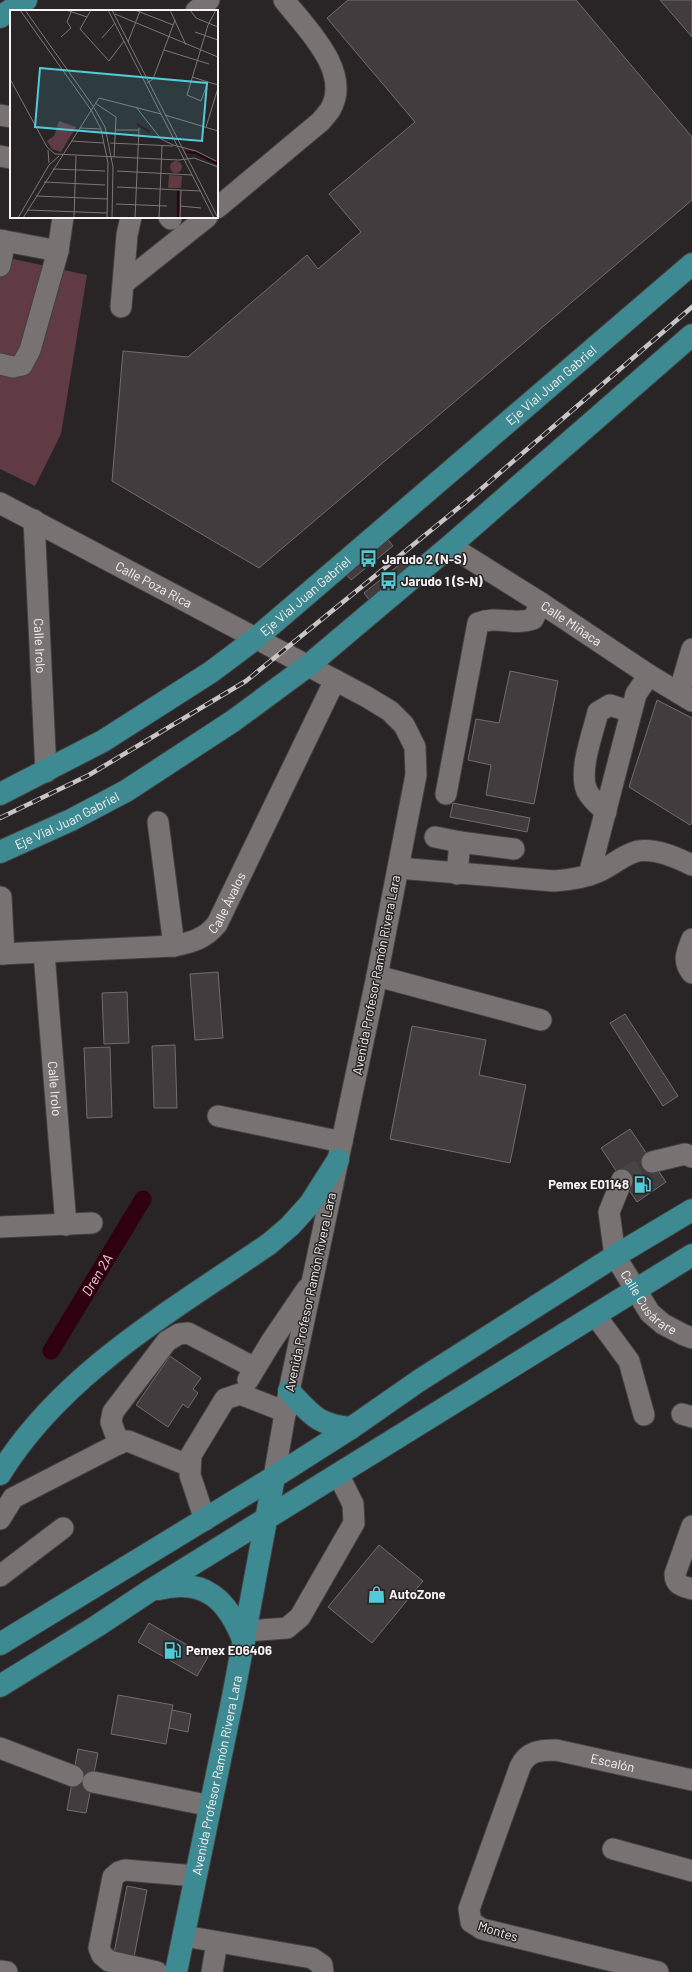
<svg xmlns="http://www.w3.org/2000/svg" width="692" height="1972" font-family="Barlow,sans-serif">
	<rect width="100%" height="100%" fill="#292425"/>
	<polygon fill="#603b44" points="0,256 87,275 61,434 35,486 0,469"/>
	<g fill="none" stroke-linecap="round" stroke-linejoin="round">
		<path stroke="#2e0010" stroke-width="17" id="s1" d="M51,1351L143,1199"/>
	</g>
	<g fill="#423c3e" stroke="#736c6e">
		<polygon points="348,0 576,0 692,137 692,200 259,568 112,481 123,351 188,357 307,255 318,269 361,232 329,194 415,122 327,18"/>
		<polygon points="660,0 692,0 692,37"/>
		<polygon points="386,537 393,546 351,580 345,573"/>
		<polygon points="405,560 411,568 371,602 364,593"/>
		<polygon points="510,671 558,681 534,804 486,795 491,765 468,760 476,719 499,723"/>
		<polygon points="657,700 692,718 692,822 690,825 629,787"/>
		<polygon points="453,803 530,818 527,832 450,817"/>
		<polygon points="218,972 223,1038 195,1040 190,974"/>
		<polygon points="127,992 129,1043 104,1044 102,993"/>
		<polygon points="625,1014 678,1096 663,1106 610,1023"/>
		<polygon points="412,1026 486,1040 479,1075 526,1085 510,1163 390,1139"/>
		<polygon points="175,1045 177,1108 154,1108 152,1046"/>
		<polygon points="110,1047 112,1117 87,1118 84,1048"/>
		<polygon points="630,1129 666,1182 637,1202 601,1148"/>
		<polygon points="170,1356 201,1378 193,1389 198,1393 188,1408 183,1404 168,1427 136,1405"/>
		<polygon points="379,1545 423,1581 372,1643 328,1607"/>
		<polygon points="149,1623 208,1657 197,1676 138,1642"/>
		<polygon points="118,1695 173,1705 166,1744 111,1734"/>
		<polygon points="172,1710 191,1714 188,1732 169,1728"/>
		<polygon points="78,1749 98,1753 86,1813 67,1810"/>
		<polygon points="127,1886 147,1890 134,1957 114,1953"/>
	</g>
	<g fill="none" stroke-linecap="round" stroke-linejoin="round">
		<polyline stroke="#484344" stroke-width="21" stroke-dasharray="21 10" stroke-linecap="butt" points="622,1180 652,1162"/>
		<defs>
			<g id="minor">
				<polyline points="196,11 209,0"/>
				<polyline points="0,115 11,117"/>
				<polyline points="0,156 11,158"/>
				<path d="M217,208L320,122C324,118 327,114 330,110C353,72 305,27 284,0"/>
				<polyline points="169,217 171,219"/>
				<polyline points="0,240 58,251"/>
				<polyline points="0,266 5,241"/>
				<polyline points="124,283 207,217"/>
				<polyline points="121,307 127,235 131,217"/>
				<polyline points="0,364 13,367 22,365 30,350 58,251 63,217"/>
				<path id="s2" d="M0,503L367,697L390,711L404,725L415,747L416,775L377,976L289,1391L274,1477"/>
				<path id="s3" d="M34,520L46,772"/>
				<path id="s4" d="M450,546L541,603L649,675L692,701"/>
				<polyline points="679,693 692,649"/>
				<path d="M446,794L478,623C498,615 513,626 533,619L541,603"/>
				<path d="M606,812C600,806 591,799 587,791C578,771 593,733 598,712L610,705L631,712"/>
				<polyline points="158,822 174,946"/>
				<polyline points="435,837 460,842 457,874"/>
				<polyline points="460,842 514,849"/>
				<path d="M398,868L554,881C570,880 585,878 600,871C613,865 624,854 638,851C656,848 677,858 692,865"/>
				<polyline points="589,875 636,694 649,675"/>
				<polyline points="1,897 4,954"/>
				<path d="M692,939C687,952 682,961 692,973"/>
				<path id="s5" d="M44,953L66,1225"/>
				<path id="s6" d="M0,954L174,946C192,942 205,939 217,924L335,680"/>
				<polyline points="377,976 541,1020"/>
				<polyline points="218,1116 342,1142"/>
				<polyline points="652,1162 685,1154 692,1157"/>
				<path id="s7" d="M622,1180L609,1212L615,1256L650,1313L663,1324L684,1335L692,1338"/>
				<polyline points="0,1227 92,1223"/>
				<polyline points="595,1315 629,1361 644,1415"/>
				<polyline points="248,1380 271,1342 307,1289"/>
				<polyline points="682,1414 692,1417"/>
				<polyline points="119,1444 111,1422 113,1412 167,1341 179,1334 188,1333 255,1368"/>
				<polyline points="0,1519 13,1498 124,1441 128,1441 190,1466"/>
				<polyline points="205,1520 190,1475 191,1455 225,1399 240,1394 286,1412"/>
				<path d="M692,1526L675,1574C675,1585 682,1586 692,1589"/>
				<polyline points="0,1576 63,1528"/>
				<polyline points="246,1631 287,1628 300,1617 354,1523 353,1504 338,1474"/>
				<polyline points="0,1748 73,1776"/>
				<polyline points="93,1782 211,1806"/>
				<polyline points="613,1849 692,1871"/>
				<polyline points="184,1936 312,1958 322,1965 323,1972"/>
				<polyline points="0,1971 7,1972"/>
				<polyline points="157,1972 109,1961 102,1955 99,1948 113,1877 119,1872 125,1870 196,1876"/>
				<polyline points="212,1972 217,1942"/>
				<path id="s8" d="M658,1972L482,1929L471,1922L469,1909L520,1767C527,1751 540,1750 556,1750L692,1780"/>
			</g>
			<g id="major">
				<polyline points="0,17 26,0"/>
				<path id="s9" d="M0,794L103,741L211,672L255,639L692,264"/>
				<path id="s10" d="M0,852L71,820L126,791L233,721L309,665L450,546L692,335"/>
				<path d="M289,1391C311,1414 317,1425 351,1428"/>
				<path d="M0,1474C62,1373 173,1310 269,1244L290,1226L310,1204L338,1160"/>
				<path d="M158,1589C205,1577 228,1600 244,1642"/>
				<polyline points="0,1644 274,1477 351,1428 420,1380 615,1256 692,1210"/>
				<polyline points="0,1686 97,1626 151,1590 692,1255"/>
				<path id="s11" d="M176,1972L233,1697L274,1477"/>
			</g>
		</defs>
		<use href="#minor" stroke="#444041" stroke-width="23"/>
		<use href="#major" stroke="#444041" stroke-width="24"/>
		<use href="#minor" stroke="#787273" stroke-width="21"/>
		<use href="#major" stroke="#3e8a92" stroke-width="22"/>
		<defs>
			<polyline id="rail" points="0,818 89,775 246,681 473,496 692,307"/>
		</defs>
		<use href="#rail" stroke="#c9c4c5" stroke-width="4.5"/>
		<use href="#rail" stroke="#292425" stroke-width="3" stroke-dasharray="9" stroke-linecap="butt"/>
	</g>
	<defs>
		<symbol id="bus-bare" viewBox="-9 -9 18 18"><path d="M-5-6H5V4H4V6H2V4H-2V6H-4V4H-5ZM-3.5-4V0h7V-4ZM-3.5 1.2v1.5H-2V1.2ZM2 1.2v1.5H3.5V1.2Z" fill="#52cbd9" stroke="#292425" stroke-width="2.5" paint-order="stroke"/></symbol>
		<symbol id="fuel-bare" viewBox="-9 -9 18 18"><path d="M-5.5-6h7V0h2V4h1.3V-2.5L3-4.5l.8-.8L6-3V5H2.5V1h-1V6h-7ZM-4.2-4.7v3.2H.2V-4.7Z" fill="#52cbd9" stroke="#292425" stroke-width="2.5" paint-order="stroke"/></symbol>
		<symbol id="shop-bare" viewBox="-9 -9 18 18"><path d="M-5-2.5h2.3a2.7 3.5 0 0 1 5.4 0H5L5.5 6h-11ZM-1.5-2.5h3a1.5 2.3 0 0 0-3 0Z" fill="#52cbd9" stroke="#292425" stroke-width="2.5" paint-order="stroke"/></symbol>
	</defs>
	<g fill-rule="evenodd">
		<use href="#bus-bare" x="356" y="546" width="25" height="25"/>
		<use href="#bus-bare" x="376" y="568" width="25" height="25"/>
		<use href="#fuel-bare" x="630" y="1172" width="25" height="25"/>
		<use href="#shop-bare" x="364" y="1582" width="25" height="25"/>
		<use href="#fuel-bare" x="160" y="1638" width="25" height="25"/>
	</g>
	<g text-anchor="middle" stroke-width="3" stroke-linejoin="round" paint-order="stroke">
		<g font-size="13" fill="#f7f3f4" stroke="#292425">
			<text dy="5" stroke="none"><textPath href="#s9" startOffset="689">Eje Vial Juan Gabriel</textPath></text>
			<text dy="5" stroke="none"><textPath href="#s2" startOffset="174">Calle Poza Rica</textPath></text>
			<text dy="5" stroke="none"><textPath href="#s9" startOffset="365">Eje Vial Juan Gabriel</textPath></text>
			<text dy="5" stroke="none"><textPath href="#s4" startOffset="144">Calle Miñaca</textPath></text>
			<text dy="5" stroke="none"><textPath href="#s3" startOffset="126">Calle Irolo</textPath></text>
			<text dy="5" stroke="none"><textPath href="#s10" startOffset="74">Eje Vial Juan Gabriel</textPath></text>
			<text dy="5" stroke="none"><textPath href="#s6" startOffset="247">Calle Ávalos</textPath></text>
			<text transform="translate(376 975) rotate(-79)" y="5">Avenida Profesor Ramón Rivera Lara</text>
			<text dy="5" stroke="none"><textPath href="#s5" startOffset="136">Calle Irolo</textPath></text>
			<text transform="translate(310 1292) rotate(-78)" y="5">Avenida Profesor Ramón Rivera Lara</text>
			<text dy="5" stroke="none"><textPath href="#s7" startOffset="137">Calle Cusárare</textPath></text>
			<text dy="5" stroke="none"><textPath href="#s8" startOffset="459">Escalón</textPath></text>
			<text dy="5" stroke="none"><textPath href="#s11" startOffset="201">Avenida Profesor Ramón Rivera Lara</textPath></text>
			<text transform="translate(498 1931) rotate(17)" y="5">Montes</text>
		</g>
		<g font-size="13" font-weight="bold" fill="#f7f3f4" stroke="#292425" text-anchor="start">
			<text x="382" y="564">Jarudo 2 (N-S)</text>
			<text x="401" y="586">Jarudo 1 (S-N)</text>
			<text x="629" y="1189" text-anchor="end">Pemex E01148</text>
			<text x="389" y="1599">AutoZone</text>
			<text x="186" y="1655">Pemex E06406</text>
		</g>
		<g font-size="14" font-style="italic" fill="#f7cfd8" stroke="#292425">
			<text dy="5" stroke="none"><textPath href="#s1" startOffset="89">Dren 2A</textPath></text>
		</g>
	</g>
	<g transform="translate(10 10)">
		<rect width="208" height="208" fill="#292425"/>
		<path d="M49,111L66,117L51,142L42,139L37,131L44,126ZM160 157a6 6 0 1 1 12 0a6 6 0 1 1-12 0ZM159,165L172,166L171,178H158Z" fill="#603b44"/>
		<path fill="none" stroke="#2e0010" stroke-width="2" d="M127,114L140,122M176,142L186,143L208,154M168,208V181"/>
		<path fill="none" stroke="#7b7778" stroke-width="1" d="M10,0L81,100L91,119L98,153L97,208M15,0L83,96L95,117L103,157L102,208M56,0L77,7M81,0L70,19L99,51L114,31M98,0L204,208M102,0L208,208M125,0L163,15M160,0L176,35M180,0L186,8L208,17M105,4L208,47M185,22L208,30M51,27L61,18L57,12L62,0M92,28L105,13M118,32L130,1M154,40L199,54M182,67L208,75M0,69L37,137L45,144L169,150L184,148L208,157M198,72L191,91L177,85L198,15L206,0M137,73L143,69L165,10M85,93L106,107L104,147M126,97L151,129L163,135L186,141L206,151M155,105L208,121M196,117L208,78M70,118L91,119M106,120H129M61,131L94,133M100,133L163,136M38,140L39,153M43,159L95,161M107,161L182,165M34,172L95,175M107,177L191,181M26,186L98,189M106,194L157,196M170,196L191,198M17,200L97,203M8,208L39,155L49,146M13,208L89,88L151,104M64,208L66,146M125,208L129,118M149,208L152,136M170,208L171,180"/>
		<path fill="#52cbd9" fill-opacity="0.15" stroke="#52cbd9" stroke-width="2" d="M30,58L197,73L192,131L25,117Z"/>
		<rect width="208" height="208" fill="none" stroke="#f7f3f4" stroke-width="2"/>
	</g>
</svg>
